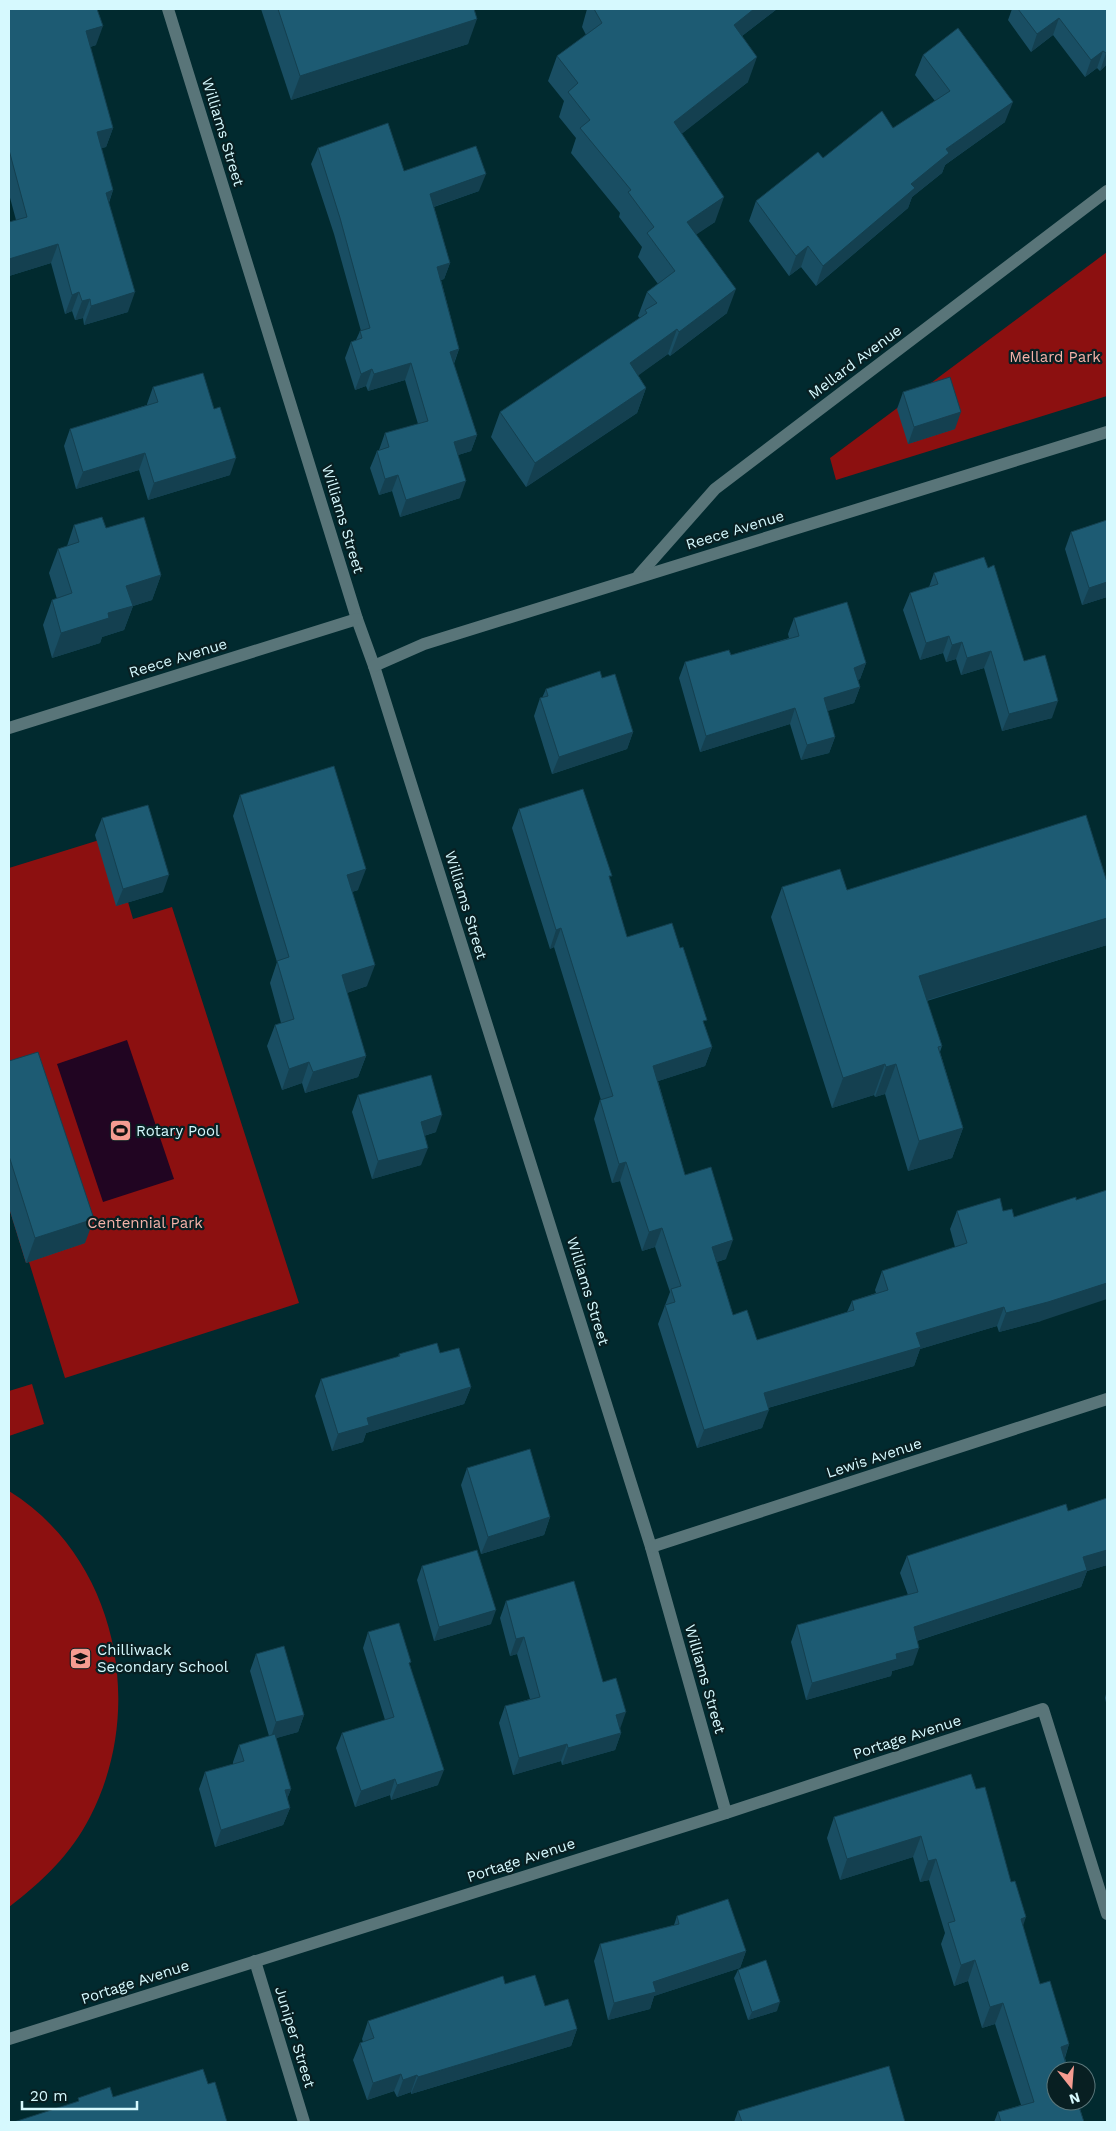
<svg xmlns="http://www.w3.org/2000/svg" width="1116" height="2131" font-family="'Work Sans',sans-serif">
	<rect width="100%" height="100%" fill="#012a2f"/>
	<g fill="#8c1010">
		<polygon points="1107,252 1107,396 836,480 830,458"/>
		<polygon points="109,837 133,919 172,907 299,1303 65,1378 29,1262 26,1263 9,1208 9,868"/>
		<polygon points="32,1384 44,1424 9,1436 9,1391"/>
		<path d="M9,1491C117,1558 147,1707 90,1817C71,1854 42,1882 9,1907Z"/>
	</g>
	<polygon fill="#210522" points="127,1040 174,1179 103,1202 57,1064"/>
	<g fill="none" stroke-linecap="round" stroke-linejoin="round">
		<g stroke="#597579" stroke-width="12">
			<polyline points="168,9 357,619 374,666 651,1547 726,1813"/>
			<polyline points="639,575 715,489 1107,191"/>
			<polyline points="374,666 424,644 1107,432"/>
			<polyline points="9,728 357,619"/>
			<polyline points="651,1547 1107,1399"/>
			<polyline points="255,1961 304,2122"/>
			<polyline points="9,2039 726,1813 1043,1709 1107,1914"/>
		</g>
	</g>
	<g fill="#194e63">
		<polygon points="9,9 96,45 90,47 113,128 106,147 101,148 113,190 109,203 128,312 84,325 83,318 75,320 72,311 65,314 51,263 9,276 9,223 16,220 9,194"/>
		<polygon points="261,9 474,9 468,44 291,100"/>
		<polygon points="587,9 777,9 742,36 748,82 681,134 715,222 696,234 727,313 670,356 668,354 638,375 646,388 637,413 526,487 491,437 500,412 640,318 638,316 647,292 658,284 638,257 642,247 619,217 620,213 571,153 576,138 559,117 564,101 548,81 557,56 586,35 582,27"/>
		<polygon points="1012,9 1107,9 1107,64 1100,71 1097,68 1085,77 1053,35 1031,52 1008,20"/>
		<polygon points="923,55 1005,122 945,165 942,173 912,197 908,208 816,286 801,267 789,276 749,221 756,201 823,158 893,128 935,101 915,75"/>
		<polygon points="318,148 479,191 434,207 450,263 444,279 441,280 459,349 454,364 477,435 471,451 458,455 460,498 400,517 392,491 379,495 370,468 377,451 379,450 385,433 418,424 405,380 368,391 366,386 355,390 345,358 351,342 356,340 360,331 361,331 334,234 311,164"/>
		<polygon points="153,387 230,475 148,500 139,470 76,489 64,446 70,429 147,405 147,404"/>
		<polygon points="903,392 955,429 908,444 897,409"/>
		<polygon points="1107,520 1107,597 1082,605 1065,549 1071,532"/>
		<polygon points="74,525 106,528 161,575 152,600 133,606 124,630 102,637 100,643 52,658 43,625 52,600 57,599 49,573 58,549 67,546"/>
		<polygon points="988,568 1024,661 1052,718 1002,731 984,668 961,675 956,659 946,662 943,653 920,660 903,610 910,593 929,587 934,573"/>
		<polygon points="794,618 866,663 860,679 858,680 860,687 854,703 827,711 835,737 829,753 801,760 790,724 700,752 679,678 685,662 731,655 789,638 788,634"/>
		<polygon points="546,689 633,732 627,749 552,774 534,716 540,698 542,698"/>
		<polygon points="240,795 358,890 352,892 367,986 347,993 366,1056 358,1077 305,1093 302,1083 282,1090 267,1046 275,1025 281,1023 270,983 277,962 233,816"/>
		<polygon points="519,809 610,879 627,937 705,1026 712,1047 705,1066 658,1081 685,1175 726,1259 717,1262 733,1315 757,1340 847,1312 852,1301 876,1293 875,1290 882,1271 955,1247 950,1229 957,1211 1003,1211 1041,1321 999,1332 997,1326 920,1349 914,1366 768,1408 762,1428 697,1448 658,1324 670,1292 655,1247 642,1251 620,1181 612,1183 594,1119 600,1100 601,1100 554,947 550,949 512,828"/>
		<polygon points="102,818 163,892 116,906 95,835"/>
		<polygon points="782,887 847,890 1107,945 927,1001 942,1046 940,1052 963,1128 952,1158 908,1171 885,1094 875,1097 874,1095 832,1108 771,917"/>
		<polygon points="9,1061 85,1243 26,1263 9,1208"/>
		<polygon points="358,1095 436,1132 424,1136 421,1165 372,1179 352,1112"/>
		<polygon points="440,1353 471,1387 464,1404 366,1433 363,1442 332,1451 315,1396 321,1379 398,1357 399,1354"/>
		<polygon points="467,1468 550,1517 544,1535 481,1554 461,1485"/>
		<polygon points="1107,1498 1107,1565 1087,1571 1081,1587 917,1641 913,1665 892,1671 891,1676 806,1700 791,1642 797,1625 908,1595 900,1573 907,1556 1068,1511"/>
		<polygon points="422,1566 491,1624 434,1641 417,1580"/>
		<polygon points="506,1601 603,1682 621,1733 615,1750 562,1765 561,1761 513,1775 499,1723 505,1706 530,1699 517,1654 510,1656 500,1618"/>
		<polygon points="368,1632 410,1665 438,1785 391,1800 390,1795 355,1807 336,1748 342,1733 385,1720 363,1648"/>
		<polygon points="256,1654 304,1715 298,1732 276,1738 291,1789 287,1799 290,1808 283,1825 215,1847 199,1789 205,1772 233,1764 233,1762 239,1745 269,1736 250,1671"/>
		<polygon points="1107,1690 1107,1707 1105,1698"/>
		<polygon points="976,1789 1023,1927 1040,1984 1069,2044 1065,2058 1084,2122 994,2122 998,2112 1021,2105 995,2024 982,2028 968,1981 954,1986 941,1944 945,1933 929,1880 920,1882 913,1857 840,1880 827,1838 834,1817"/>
		<polygon points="677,1916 746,1951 740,1968 654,1996 650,2009 608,2020 594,1961 600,1944 674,1925"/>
		<polygon points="738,1970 777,2011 748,2020 734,1978"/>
		<polygon points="505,1984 545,2006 577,2029 571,2046 411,2094 411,2092 397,2097 394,2091 367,2100 353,2060 360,2043 363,2042 362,2039 368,2021"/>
		<polygon points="738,2111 905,2122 734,2122"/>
	</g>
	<g fill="#144050">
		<polygon points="754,9 777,9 725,49 734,25"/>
		<polygon points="1059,18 1053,35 1031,52 1037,34"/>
		<polygon points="477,19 468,44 291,100 300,76"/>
		<polygon points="103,26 96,45 79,51 86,31"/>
		<polygon points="1103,51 1097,68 1085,77 1091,60"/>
		<polygon points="1106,53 1107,53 1107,64 1100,71"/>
		<polygon points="757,57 748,82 665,147 674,122"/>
		<polygon points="1013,102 1005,122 945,165 942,173 912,197 908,208 816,286 823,266 946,149"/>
		<polygon points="113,128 106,147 90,152 97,132"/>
		<polygon points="486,174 479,191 424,210 430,194"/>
		<polygon points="113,190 106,210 106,193"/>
		<polygon points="724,197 715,222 678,247 687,222"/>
		<polygon points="58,244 51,263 9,276 9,259"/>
		<polygon points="808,246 801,267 789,276 796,256"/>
		<polygon points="450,263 444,279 431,283 437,267"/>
		<polygon points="736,289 727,313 670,356 679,332"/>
		<polygon points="79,292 72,311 65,314 72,295"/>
		<polygon points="135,292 128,312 84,325 91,306"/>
		<polygon points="90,299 83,318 75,320 82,301"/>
		<polygon points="677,329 668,354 621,388 630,363"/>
		<polygon points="459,349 453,365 450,352"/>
		<polygon points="411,363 405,380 368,391 374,374"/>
		<polygon points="372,369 366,386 355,390 361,374"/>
		<polygon points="646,388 637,413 526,487 535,463"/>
		<polygon points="961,412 955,429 908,444 914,427"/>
		<polygon points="477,435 471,451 448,458 454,442"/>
		<polygon points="145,453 139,470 76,489 83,472"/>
		<polygon points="236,458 230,475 148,500 154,483"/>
		<polygon points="398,475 392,491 379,495 385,479"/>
		<polygon points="466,481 460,498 400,517 406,500"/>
		<polygon points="161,575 152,600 133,606 124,630 102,637 100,643 52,658 61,633 108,613 126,586"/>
		<polygon points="1107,582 1107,597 1082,605 1089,588"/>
		<polygon points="949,636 943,653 920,660 926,643"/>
		<polygon points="962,642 956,659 946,662 952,645"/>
		<polygon points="991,651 984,668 961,675 967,658"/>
		<polygon points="866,663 860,679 848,684 854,668"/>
		<polygon points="860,687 854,703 818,714 824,698"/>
		<polygon points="1058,701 1052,718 1002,731 1009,714"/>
		<polygon points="795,708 790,724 700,752 706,736"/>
		<polygon points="633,732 627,749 552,774 559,757"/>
		<polygon points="835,737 829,753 801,760 807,745"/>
		<polygon points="366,869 358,890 339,896 347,875"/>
		<polygon points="169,875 163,892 116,906 123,889"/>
		<polygon points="1107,918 1107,945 908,1006 919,976"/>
		<polygon points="561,928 554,947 550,949 556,930"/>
		<polygon points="375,965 367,986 334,997 342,975"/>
		<polygon points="712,1047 705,1066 646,1085 653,1066"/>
		<polygon points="366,1056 358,1077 305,1093 313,1072"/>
		<polygon points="309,1062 302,1083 282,1090 289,1069"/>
		<polygon points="885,1064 874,1095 832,1108 843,1078"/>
		<polygon points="896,1064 885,1094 875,1097 886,1067"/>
		<polygon points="442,1115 436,1132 414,1139 421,1122"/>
		<polygon points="963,1128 952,1158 908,1171 919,1141"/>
		<polygon points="428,1148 421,1165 372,1179 378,1161"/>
		<polygon points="626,1162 620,1181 612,1183 619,1164"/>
		<polygon points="94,1219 85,1243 26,1263 35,1238"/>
		<polygon points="662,1228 655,1247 642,1251 649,1232"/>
		<polygon points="733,1240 726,1259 706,1265 712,1247"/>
		<polygon points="1107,1283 1107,1299 1041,1321 999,1332 1006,1313"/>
		<polygon points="1004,1307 997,1326 920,1349 914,1366 757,1411 764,1393 916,1333"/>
		<polygon points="471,1387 464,1404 366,1433 363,1442 332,1451 338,1434 367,1418"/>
		<polygon points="769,1410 762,1428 697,1448 704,1430"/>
		<polygon points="550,1517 544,1535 481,1554 488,1537"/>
		<polygon points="1107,1550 1107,1565 1087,1571 1081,1587 907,1644 914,1627 1083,1557"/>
		<polygon points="496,1610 491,1624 434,1641 439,1627"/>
		<polygon points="524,1637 517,1654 510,1656 516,1639"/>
		<polygon points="919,1648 913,1665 892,1671 891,1676 806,1700 812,1683 896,1654"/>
		<polygon points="626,1712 620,1729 616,1715"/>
		<polygon points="304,1715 298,1732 270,1740 276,1722"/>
		<polygon points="621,1733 615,1750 562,1765 568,1748"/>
		<polygon points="567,1744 561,1761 513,1775 519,1758"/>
		<polygon points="444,1770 438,1785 391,1800 397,1785"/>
		<polygon points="395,1779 390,1795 355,1807 361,1791"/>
		<polygon points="291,1789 284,1806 285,1790"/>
		<polygon points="290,1808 283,1825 215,1847 221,1830"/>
		<polygon points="921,1836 913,1857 840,1880 847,1859"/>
		<polygon points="936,1859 929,1880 920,1882 928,1861"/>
		<polygon points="1026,1917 1019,1938 1021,1919"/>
		<polygon points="746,1951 740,1968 654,1996 650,2009 608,2020 614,2003 653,1982"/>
		<polygon points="975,1960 968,1981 954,1986 961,1965"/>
		<polygon points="780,2002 777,2011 748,2020 752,2012"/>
		<polygon points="1003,2003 995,2024 982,2028 990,2007"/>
		<polygon points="577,2029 571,2046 411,2094 418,2077"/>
		<polygon points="1069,2044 1062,2065 1061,2047"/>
		<polygon points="401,2074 394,2091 367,2100 373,2083"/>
		<polygon points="417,2075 411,2092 397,2097 403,2080"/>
	</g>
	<g fill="#1d5b73" stroke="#144050">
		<polygon points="9,9 97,9 103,26 86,31 113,128 97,132 113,190 106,193 135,292 91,306 90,299 82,301 79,292 72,295 58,244 9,259 9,222 27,217 9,150"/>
		<polygon points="278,9 474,9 477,19 300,76"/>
		<polygon points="594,9 754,9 734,25 757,57 674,122 724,197 687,222 736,289 679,332 677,329 630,363 646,388 535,463 500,412 647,313 645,310 657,303 647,292 675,271 647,233 654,227 628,192 631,190 580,128 590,120 568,92 578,83 557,56 602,23"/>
		<polygon points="1018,9 1107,9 1107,53 1106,53 1103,51 1091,60 1059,18 1037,34"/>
		<polygon points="958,28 1013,102 946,149 949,153 911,184 915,188 823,266 808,246 796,256 756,201 818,152 823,158 882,111 893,128 950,91 923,55"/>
		<polygon points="388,123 404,171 476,146 486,174 430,194 450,263 437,267 459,349 450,352 477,435 454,442 466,481 406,500 398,475 385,479 377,451 389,447 385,433 428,421 411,363 374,374 372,369 361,374 351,342 362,338 360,331 370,328 340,218 318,148"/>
		<polygon points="203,373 214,409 220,407 236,458 154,483 145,453 83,472 70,429 158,402 153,387"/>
		<polygon points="950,377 961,412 914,427 903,392"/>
		<polygon points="102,517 106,528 144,517 161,575 126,586 133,606 108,613 109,618 61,633 52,600 72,593 58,549 79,542 74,525"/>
		<polygon points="1107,520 1107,582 1089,588 1071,532"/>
		<polygon points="984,557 988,568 994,565 1024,661 1045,655 1058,701 1009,714 991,651 967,658 962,642 952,645 949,636 926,643 910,593 938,584 934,573"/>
		<polygon points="847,602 866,663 854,668 860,687 824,698 835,737 807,745 795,708 706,736 685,662 729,650 731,655 799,636 794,618"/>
		<polygon points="600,671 602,678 615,674 633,732 559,757 540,698 548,696 546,689"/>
		<polygon points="334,766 366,869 347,875 375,965 342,975 366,1056 313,1072 309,1062 289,1069 275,1025 294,1019 277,961 289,957 240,795"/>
		<polygon points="583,789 612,876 609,876 627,937 672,923 680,948 683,947 707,1020 703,1021 712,1047 653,1066 685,1175 711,1167 733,1240 712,1247 733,1315 747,1310 757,1340 854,1310 852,1301 888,1290 882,1271 967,1243 957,1211 1000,1198 1003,1211 1012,1209 1014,1217 1076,1197 1076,1200 1107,1190 1107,1283 1048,1302 1006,1313 1004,1307 916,1333 921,1347 764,1393 769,1410 704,1430 665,1305 675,1302 671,1289 681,1286 662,1228 649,1232 626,1162 619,1164 600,1100 613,1096 561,928 556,930 519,809"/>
		<polygon points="148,805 169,875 123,889 102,818"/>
		<polygon points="1086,815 1107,882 1107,918 919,976 942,1046 938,1047 963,1128 919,1141 896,1064 886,1067 885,1064 843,1078 782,887 840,869 847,890"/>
		<polygon points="38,1052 94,1219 35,1238 9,1156 9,1061"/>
		<polygon points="431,1075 442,1115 421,1122 428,1148 378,1161 358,1095"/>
		<polygon points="437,1343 440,1353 459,1348 471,1387 367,1418 369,1425 338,1434 321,1379 400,1356 399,1354"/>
		<polygon points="530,1449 550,1517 488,1537 467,1468"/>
		<polygon points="1107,1498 1107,1550 1083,1557 1087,1570 914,1627 919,1648 896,1654 897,1659 812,1683 797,1625 918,1592 907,1556 1066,1504 1068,1511"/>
		<polygon points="477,1550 496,1610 439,1627 422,1566"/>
		<polygon points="574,1581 603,1682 616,1678 626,1712 616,1715 621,1733 568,1748 567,1744 519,1758 505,1706 540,1697 524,1637 516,1639 506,1601"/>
		<polygon points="399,1623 411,1662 409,1663 444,1770 397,1785 395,1779 361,1791 342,1733 394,1717 368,1632"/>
		<polygon points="284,1646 304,1715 276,1722 256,1654"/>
		<polygon points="275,1734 291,1789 285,1790 290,1808 221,1830 205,1772 244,1761 239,1745"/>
		<polygon points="971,1774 976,1789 985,1787 1011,1882 1015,1881 1026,1917 1021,1919 1040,1984 1050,1981 1069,2044 1061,2047 1068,2071 1056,2071 1056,2101 1077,2101 1084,2122 1001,2122 998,2112 1034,2102 1003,2003 990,2007 975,1960 961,1965 948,1923 955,1921 936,1859 928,1861 921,1836 847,1859 834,1817"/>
		<polygon points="728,1899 746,1951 653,1982 656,1992 614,2003 600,1944 679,1924 677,1916"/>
		<polygon points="766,1960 780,2002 752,2012 738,1970"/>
		<polygon points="535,1975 545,2006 568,1999 577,2029 418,2077 417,2075 403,2080 401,2074 373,2083 360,2043 374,2038 368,2021 503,1976 505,1984"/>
		<polygon points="889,2066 905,2122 742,2122 738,2111"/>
		<polygon points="203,2069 208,2084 215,2082 227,2122 14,2122 79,2101 78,2098 110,2087 113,2097"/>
	</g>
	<defs>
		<symbol id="stadium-square" viewBox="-11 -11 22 22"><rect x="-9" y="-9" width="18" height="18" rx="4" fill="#f59c91" stroke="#081f22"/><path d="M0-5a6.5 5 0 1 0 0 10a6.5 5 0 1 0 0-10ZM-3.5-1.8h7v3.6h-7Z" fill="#111"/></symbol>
		<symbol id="school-square" viewBox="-11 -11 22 22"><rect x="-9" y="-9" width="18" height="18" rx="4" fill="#f59c91" stroke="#081f22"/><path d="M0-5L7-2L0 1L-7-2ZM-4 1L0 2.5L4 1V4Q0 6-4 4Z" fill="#111"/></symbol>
	</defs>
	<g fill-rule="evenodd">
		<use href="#stadium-square" x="108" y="1118" width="25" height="25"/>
		<use href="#school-square" x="68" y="1646" width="25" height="25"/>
	</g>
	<g text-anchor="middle" stroke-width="4.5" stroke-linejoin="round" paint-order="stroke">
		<g font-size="15" fill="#d6f9fe" stroke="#081f22">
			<text transform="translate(223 132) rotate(73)" y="5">Williams Street</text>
			<text transform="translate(855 362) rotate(-37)" y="5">Mellard Avenue</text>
			<text transform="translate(343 519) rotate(73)" y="5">Williams Street</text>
			<text transform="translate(735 530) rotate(-17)" y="5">Reece Avenue</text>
			<text transform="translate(178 658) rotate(-17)" y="5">Reece Avenue</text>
			<text transform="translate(466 905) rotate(73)" y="5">Williams Street</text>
			<text transform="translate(588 1291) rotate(73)" y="5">Williams Street</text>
			<text transform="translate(874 1458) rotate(-18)" y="5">Lewis Avenue</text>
			<text transform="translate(705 1679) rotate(74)" y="5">Williams Street</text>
			<text transform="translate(907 1737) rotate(-18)" y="5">Portage Avenue</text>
			<text transform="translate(521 1860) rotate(-18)" y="5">Portage Avenue</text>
			<text transform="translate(135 1982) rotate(-18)" y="5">Portage Avenue</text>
			<text transform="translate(295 2037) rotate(73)" y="5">Juniper Street</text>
		</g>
		<g font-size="15" fill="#f5b2a9" stroke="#081f22">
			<text x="1055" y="362">Mellard Park</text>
			<text x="145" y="1228">Centennial Park</text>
		</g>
		<g font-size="15" fill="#d6f9fe" stroke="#081f22" text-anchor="start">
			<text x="136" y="1136">Rotary Pool</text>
			<text x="97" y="1655">Chilliwack<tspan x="97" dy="17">Secondary School</tspan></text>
		</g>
	</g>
	<rect width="1116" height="2131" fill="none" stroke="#d6f9fe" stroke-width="20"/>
	<g transform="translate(1071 2086) rotate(163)"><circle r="24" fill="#081f22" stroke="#5a767a"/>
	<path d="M0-4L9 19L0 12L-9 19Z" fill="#f59c91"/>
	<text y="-8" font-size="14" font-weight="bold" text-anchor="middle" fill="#d6f9fe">N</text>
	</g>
	<path d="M22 2101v8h115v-8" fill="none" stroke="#d6f9fe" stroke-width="2.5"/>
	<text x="30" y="2101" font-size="15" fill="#d6f9fe" stroke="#081f22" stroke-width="4" paint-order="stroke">20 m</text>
</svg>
